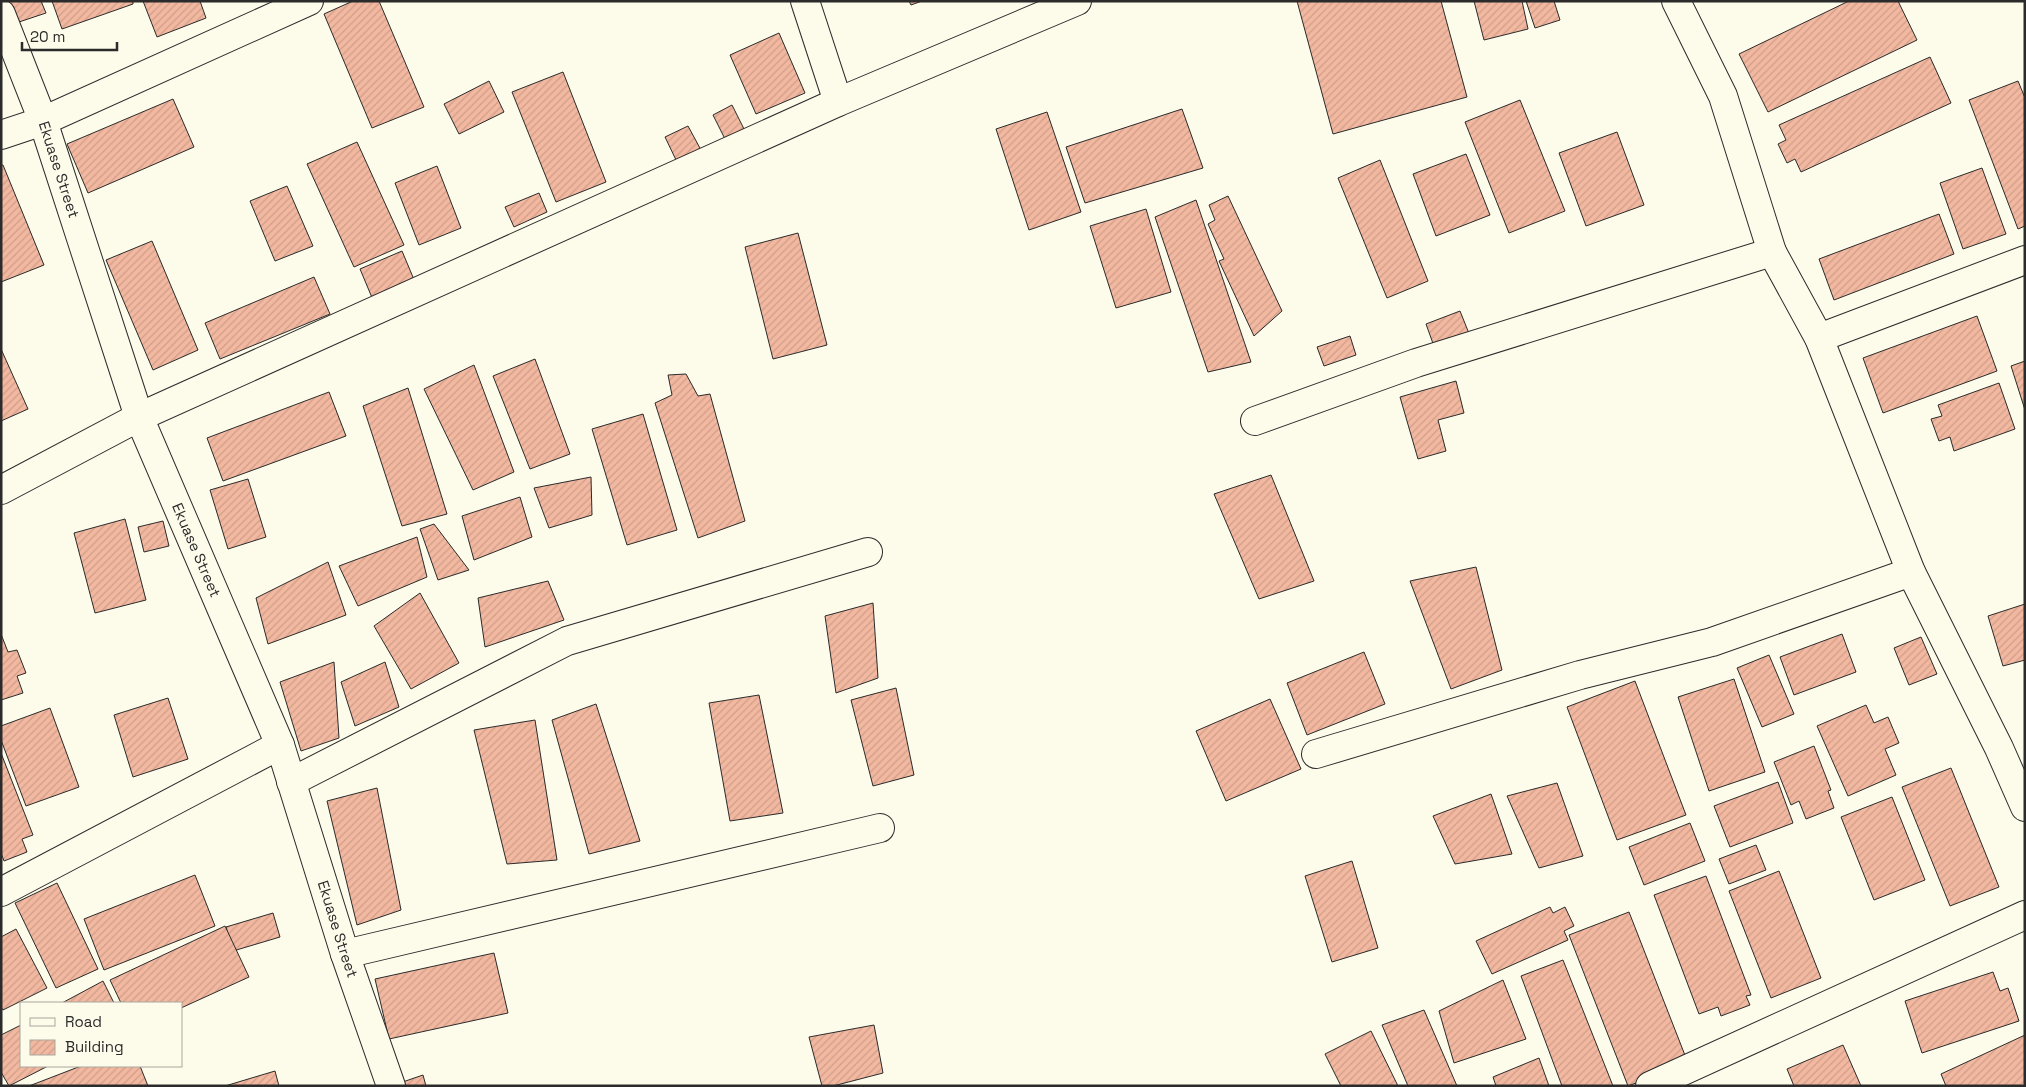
<svg xmlns="http://www.w3.org/2000/svg" width="2026" height="1087" font-family="'Space Grotesk',sans-serif">
	<defs>
		<pattern id="building-hatch" width="6" height="6" patternUnits="userSpaceOnUse" patternTransform="scale(1.25)"><rect width="6" height="6" fill="#f2b8a0"/><path d="M-1 1l2-2M0 6l6-6M5 7l2-2" fill="none" stroke="#d09e8a"/></pattern>
	</defs>
	<rect width="100%" height="100%" fill="#fdfbea"/>
	<g fill="url(#building-hatch)" stroke="#2b2b2b">
		<polygon points="8,1 41,1 46,13 16,23"/>
		<polygon points="52,1 133,1 133,4 62,29"/>
		<polygon points="143,1 200,1 206,18 157,37"/>
		<polygon points="353,1 379,1 424,107 372,128 324,14"/>
		<polygon points="909,1 922,1 911,5"/>
		<polygon points="1297,1 1441,1 1467,97 1333,134"/>
		<polygon points="1474,1 1522,1 1528,29 1484,40"/>
		<polygon points="1526,1 1554,1 1560,20 1535,28"/>
		<polygon points="1849,1 1898,1 1917,40 1768,112 1739,54"/>
		<polygon points="779,33 805,93 756,114 730,55"/>
		<polygon points="1930,57 1951,103 1801,172 1795,159 1787,163 1778,144 1786,140 1779,125"/>
		<polygon points="563,72 606,182 556,202 512,92"/>
		<polygon points="489,81 504,112 459,134 444,104"/>
		<polygon points="2018,81 2025,98 2025,226 2018,229 1969,100"/>
		<polygon points="173,99 194,147 88,193 67,144"/>
		<polygon points="1520,100 1565,211 1509,233 1465,122"/>
		<polygon points="732,105 744,129 725,139 713,115"/>
		<polygon points="1182,109 1203,168 1085,203 1066,147"/>
		<polygon points="1047,112 1081,212 1029,230 996,129"/>
		<polygon points="688,126 701,150 677,162 665,137"/>
		<polygon points="1617,132 1644,205 1586,226 1559,153"/>
		<polygon points="357,142 404,245 354,267 307,164"/>
		<polygon points="1466,154 1490,215 1436,236 1413,174"/>
		<polygon points="1380,160 1428,281 1387,298 1338,178"/>
		<polygon points="1,165 3,165 44,265 1,282"/>
		<polygon points="437,166 461,228 419,245 395,183"/>
		<polygon points="1982,168 2006,234 1963,249 1940,183"/>
		<polygon points="287,186 313,246 275,261 250,201"/>
		<polygon points="539,193 547,212 514,227 505,207"/>
		<polygon points="1228,196 1282,311 1254,336 1219,261 1224,259 1208,224 1215,220 1209,205"/>
		<polygon points="1196,200 1251,362 1208,372 1155,217"/>
		<polygon points="1146,209 1171,292 1116,308 1090,226"/>
		<polygon points="1939,214 1954,254 1834,300 1819,259"/>
		<polygon points="798,233 827,345 773,359 745,247"/>
		<polygon points="152,241 198,350 153,370 106,260"/>
		<polygon points="402,251 415,282 373,300 360,269"/>
		<polygon points="314,277 330,314 220,359 205,323"/>
		<polygon points="1460,311 1470,336 1435,349 1426,324"/>
		<polygon points="1977,316 1997,371 1883,413 1863,358"/>
		<polygon points="1350,336 1356,355 1324,366 1317,347"/>
		<polygon points="1,349 28,409 1,421"/>
		<polygon points="535,359 570,454 530,469 493,376"/>
		<polygon points="2025,361 2025,410 2011,366"/>
		<polygon points="474,365 514,472 473,490 424,389"/>
		<polygon points="686,374 698,396 710,394 745,521 698,538 655,403 672,395 668,375"/>
		<polygon points="1456,381 1464,413 1438,420 1446,451 1418,459 1400,397"/>
		<polygon points="1999,383 2015,429 1954,451 1950,437 1939,441 1931,419 1942,416 1938,405"/>
		<polygon points="408,388 447,514 402,526 363,406"/>
		<polygon points="329,392 346,436 223,481 207,438"/>
		<polygon points="643,414 677,530 627,545 592,429"/>
		<polygon points="1271,475 1314,581 1259,599 1214,494"/>
		<polygon points="591,477 592,515 549,528 534,488"/>
		<polygon points="248,479 266,537 228,549 210,490"/>
		<polygon points="520,497 532,537 474,560 462,516"/>
		<polygon points="125,519 146,600 95,613 74,533"/>
		<polygon points="163,521 169,546 144,552 138,527"/>
		<polygon points="434,524 469,570 438,580 420,529"/>
		<polygon points="417,537 427,577 358,606 339,566"/>
		<polygon points="328,562 346,615 268,644 256,598"/>
		<polygon points="1476,567 1502,670 1451,689 1410,581"/>
		<polygon points="548,581 564,620 485,647 478,598"/>
		<polygon points="420,593 459,663 411,689 374,626"/>
		<polygon points="873,603 878,678 836,693 825,616"/>
		<polygon points="2025,604 2025,660 2003,666 1988,616"/>
		<polygon points="1,634 8,652 17,650 26,673 17,676 23,693 1,700"/>
		<polygon points="1842,634 1856,672 1794,695 1780,657"/>
		<polygon points="1921,637 1937,674 1909,685 1894,648"/>
		<polygon points="1364,652 1385,704 1307,735 1287,683"/>
		<polygon points="1769,655 1794,714 1762,727 1737,668"/>
		<polygon points="334,662 339,738 301,751 280,682"/>
		<polygon points="385,662 399,707 355,726 341,682"/>
		<polygon points="1734,679 1765,772 1709,791 1678,697"/>
		<polygon points="1635,681 1686,815 1617,840 1567,707"/>
		<polygon points="896,688 914,775 873,786 851,700"/>
		<polygon points="759,695 783,813 730,821 709,703"/>
		<polygon points="168,698 188,759 133,777 114,715"/>
		<polygon points="1270,699 1301,769 1226,801 1196,731"/>
		<polygon points="596,704 640,841 589,854 552,720"/>
		<polygon points="1866,705 1874,723 1888,717 1899,743 1885,749 1896,775 1848,796 1817,726"/>
		<polygon points="50,708 79,787 26,806 1,740 1,726"/>
		<polygon points="535,720 557,860 507,864 474,730"/>
		<polygon points="1814,746 1831,790 1828,791 1834,808 1806,819 1799,801 1791,805 1774,762"/>
		<polygon points="1,753 33,835 22,839 27,852 4,861 1,853"/>
		<polygon points="1951,768 1999,887 1950,906 1902,787"/>
		<polygon points="1778,782 1793,823 1730,847 1714,806"/>
		<polygon points="1557,783 1583,856 1539,868 1507,796"/>
		<polygon points="377,788 401,910 357,925 327,801"/>
		<polygon points="1491,794 1512,854 1455,864 1433,816"/>
		<polygon points="1892,797 1925,880 1874,900 1841,817"/>
		<polygon points="1690,823 1705,861 1644,885 1629,847"/>
		<polygon points="1756,845 1766,870 1729,884 1719,859"/>
		<polygon points="1352,861 1378,948 1332,962 1305,876"/>
		<polygon points="1779,871 1821,978 1771,998 1729,891"/>
		<polygon points="195,875 215,926 104,970 84,919"/>
		<polygon points="1706,876 1751,995 1746,996 1750,1005 1721,1016 1718,1007 1699,1014 1654,895"/>
		<polygon points="57,883 98,969 56,988 15,903"/>
		<polygon points="1550,907 1553,913 1565,907 1574,926 1564,931 1568,940 1492,974 1476,941"/>
		<polygon points="1629,912 1688,1063 1628,1086 1569,935"/>
		<polygon points="273,913 280,937 233,951 226,927"/>
		<polygon points="225,926 249,977 181,1008 181,1003 121,1003 110,980"/>
		<polygon points="16,929 47,988 3,1010 1,1007 1,937"/>
		<polygon points="494,953 508,1013 389,1039 375,979"/>
		<polygon points="1563,960 1613,1086 1562,1086 1521,976"/>
		<polygon points="1993,972 2000,991 2008,988 2019,1021 1922,1053 1905,1001"/>
		<polygon points="1503,980 1526,1039 1454,1063 1439,1011"/>
		<polygon points="103,981 114,1003 62,1003"/>
		<polygon points="1424,1010 1457,1086 1408,1086 1382,1025"/>
		<polygon points="21,1025 21,1066 48,1066 9,1086 1,1072 1,1035"/>
		<polygon points="874,1025 883,1073 833,1086 822,1086 809,1037"/>
		<polygon points="1371,1031 1398,1086 1341,1086 1325,1054"/>
		<polygon points="2025,1035 2025,1086 1946,1086 1941,1074"/>
		<polygon points="1843,1045 1861,1086 1794,1086 1787,1069"/>
		<polygon points="1539,1058 1549,1086 1496,1086 1493,1077"/>
		<polygon points="81,1066 140,1066 148,1086 29,1086"/>
		<polygon points="275,1071 279,1086 225,1086"/>
		<polygon points="423,1075 426,1086 395,1086 394,1085"/>
	</g>
	<g fill="none" stroke-linecap="round" stroke-linejoin="round">
		<defs>
			<g id="minor">
				<polyline points="805,1 838,102"/>
				<polyline points="1676,1 1723,96 1772,252 1819,338 1911,572 1999,748 2025,807"/>
				<path id="s1" d="M1,14L43,121L139,417L280,745L345,954L391,1086"/>
				<polyline points="1,135 43,121 309,1"/>
				<polyline points="1819,338 2025,260"/>
				<polyline points="1255,421 1416,363 1772,252"/>
				<polyline points="1,490 139,417 838,102 1077,1"/>
				<polyline points="1316,754 1580,675 1712,642 1911,572"/>
				<polyline points="291,782 567,641 868,552"/>
				<polyline points="1,892 280,745"/>
				<polyline points="345,954 880,828"/>
				<polyline points="1650,1086 2025,915"/>
			</g>
		</defs>
		<use href="#minor" stroke="#2b2b2b" stroke-width="30"/>
		<use href="#minor" stroke="#fdfbea" stroke-width="28"/>
	</g>
	<g text-anchor="middle" stroke-width="4" stroke-linejoin="round" paint-order="stroke">
		<g font-size="15" fill="#2b2b2b" stroke="#fdfbea">
			<text dy="5" stroke="none"><textPath href="#s1" startOffset="166">Ekuase Street</textPath></text>
			<text dy="5" stroke="none"><textPath href="#s1" startOffset="571">Ekuase Street</textPath></text>
			<text dy="5" stroke="none"><textPath href="#s1" startOffset="976">Ekuase Street</textPath></text>
		</g>
	</g>
	<rect width="2026" height="1087" fill="none" stroke="#2b2b2b" stroke-width="5"/>
	<rect x="20" y="1002" width="162" height="65" fill="#fdfbea" stroke="#a9a89e"/>
	<rect x="30" y="1018" width="25" height="8" fill="#fdfbea" stroke="#a9a89e"/>
	<text x="65" y="1027" font-size="15" fill="#2b2b2b">Road</text>
	<rect x="30" y="1040" width="25" height="15" fill="url(#building-hatch)" stroke="#a9a89e"/>
	<text x="65" y="1052" font-size="15" fill="#2b2b2b">Building</text>
	<path d="M22 42v8h95v-8" fill="none" stroke="#2b2b2b" stroke-width="2.5"/>
	<text x="30" y="42" font-size="15" fill="#2b2b2b" stroke="#fdfbea" stroke-width="4" paint-order="stroke">20 m</text>
</svg>
